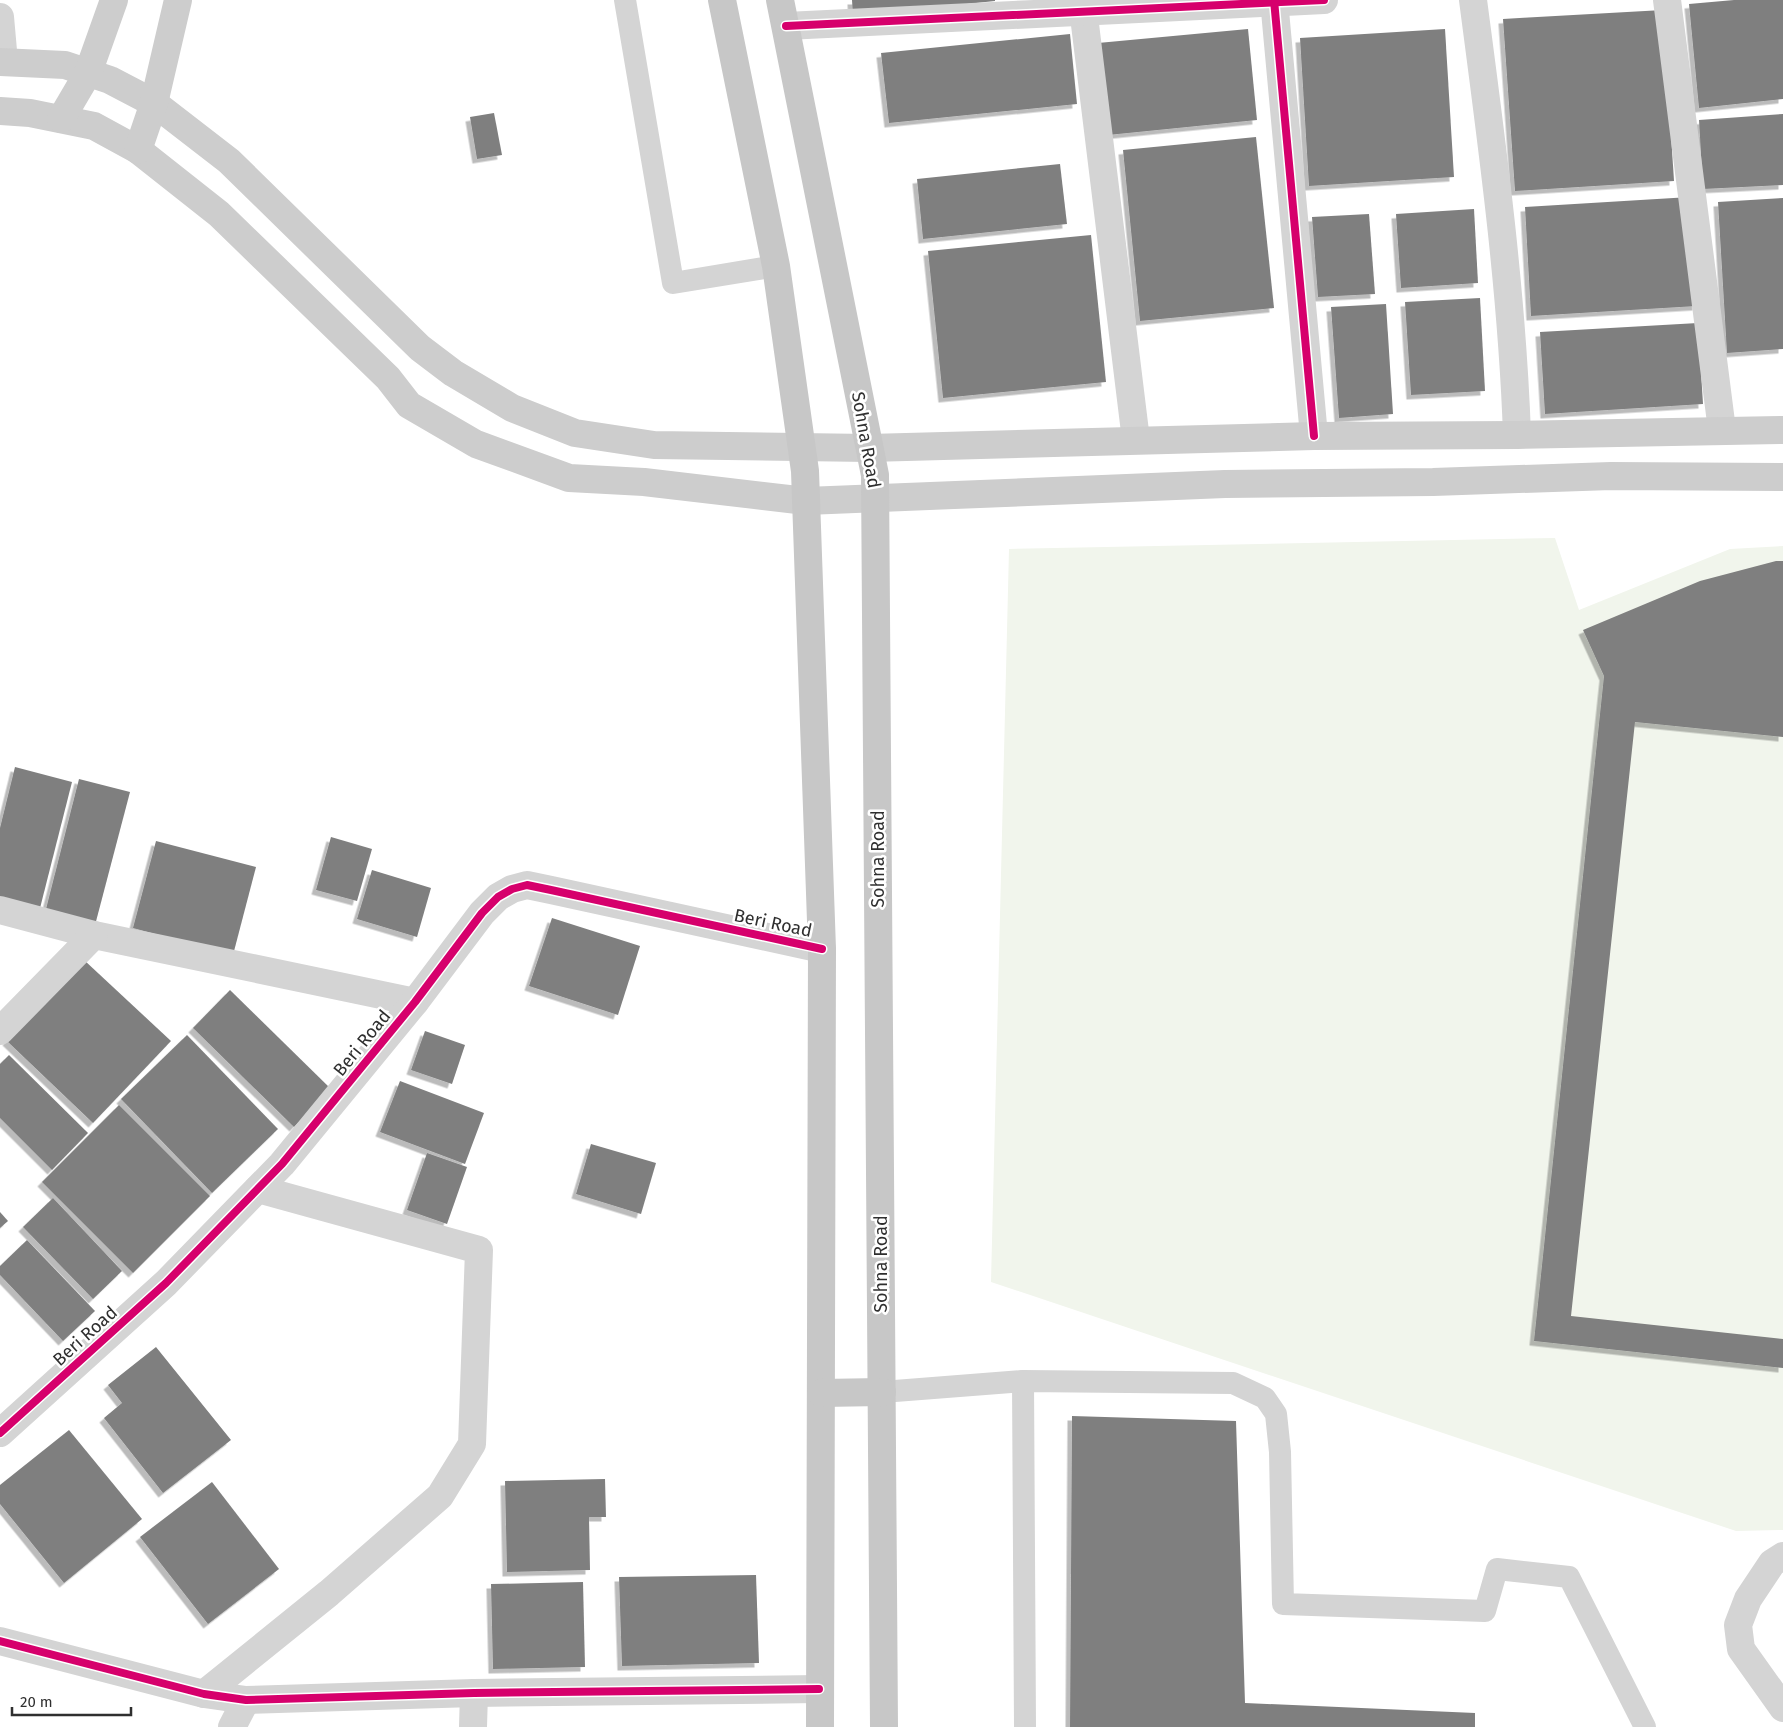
<svg xmlns="http://www.w3.org/2000/svg" width="1783" height="1727" font-family="'Fira Sans',sans-serif">
	<defs>
		<filter id="shadow"><feDropShadow dx="-4.5" dy="4.5" stdDeviation="0" flood-color="#0004"/></filter>
	</defs>
	<rect width="100%" height="100%" fill="#fff"/>
	<polygon fill="#f1f5ec" points="1555,538 1579,610 1730,549 1783,546 1783,1530 1736,1531 991,1282 1009,549"/>
	<g fill="#7f7f7f" filter="url(#shadow)">
		<polygon points="852,0 995,0 995,1 853,16"/>
		<polygon points="1734,0 1783,0 1783,99 1699,108 1689,4"/>
		<polygon points="1663,10 1674,181 1515,191 1503,19"/>
		<polygon points="1248,29 1257,120 1108,135 1098,43"/>
		<polygon points="1445,29 1454,177 1309,186 1300,38"/>
		<polygon points="1070,34 1077,104 889,123 881,53"/>
		<polygon points="494,113 502,155 477,159 470,117"/>
		<polygon points="1783,114 1783,185 1703,189 1699,120"/>
		<polygon points="1256,137 1274,308 1140,321 1123,150"/>
		<polygon points="1060,164 1067,224 923,239 917,179"/>
		<polygon points="1690,197 1697,306 1531,316 1525,207"/>
		<polygon points="1783,198 1783,349 1727,353 1718,202"/>
		<polygon points="1474,209 1478,283 1401,288 1396,214"/>
		<polygon points="1369,214 1375,294 1318,297 1312,217"/>
		<polygon points="1091,235 1106,382 943,398 928,251"/>
		<polygon points="1480,298 1485,391 1411,395 1405,302"/>
		<polygon points="1386,304 1393,414 1339,418 1331,307"/>
		<polygon points="1698,323 1703,404 1545,414 1540,332"/>
		<polygon points="1776,561 1783,561 1783,737 1635,722 1571,1316 1783,1339 1783,1368 1534,1341 1604,676 1583,630 1700,581"/>
		<polygon points="15,767 72,782 38,916 0,906 0,828"/>
		<polygon points="79,779 130,792 94,929 44,917"/>
		<polygon points="331,837 372,849 357,901 316,890"/>
		<polygon points="156,841 256,867 233,955 133,928"/>
		<polygon points="372,870 431,888 417,937 357,919"/>
		<polygon points="552,918 640,946 618,1015 529,986"/>
		<polygon points="84,960 171,1041 93,1123 7,1041"/>
		<polygon points="230,990 331,1089 294,1127 193,1028"/>
		<polygon points="425,1031 465,1045 452,1084 411,1070"/>
		<polygon points="187,1035 278,1129 212,1193 121,1099"/>
		<polygon points="9,1055 88,1133 52,1170 0,1118 0,1064"/>
		<polygon points="400,1081 484,1113 465,1164 380,1132"/>
		<polygon points="119,1105 210,1196 133,1273 42,1182"/>
		<polygon points="591,1144 656,1163 641,1214 576,1194"/>
		<polygon points="427,1153 467,1167 447,1224 407,1210"/>
		<polygon points="53,1198 122,1271 93,1299 23,1227"/>
		<polygon points="0,1212 8,1221 0,1228"/>
		<polygon points="27,1240 95,1311 63,1341 0,1275 0,1266"/>
		<polygon points="156,1347 231,1440 163,1493 104,1418 122,1403 108,1385"/>
		<polygon points="1072,1416 1236,1421 1245,1703 1475,1713 1475,1727 1070,1727"/>
		<polygon points="69,1430 142,1519 64,1583 0,1504 0,1485"/>
		<polygon points="605,1479 606,1517 589,1517 590,1570 507,1572 505,1481"/>
		<polygon points="212,1482 279,1569 208,1624 140,1537"/>
		<polygon points="756,1575 759,1663 622,1666 619,1577"/>
		<polygon points="583,1582 585,1667 493,1669 491,1584"/>
	</g>
	<g fill="none" stroke-linecap="round" stroke-linejoin="round">
		<g stroke="#d4d4d4" stroke-width="22">
			<polyline points="625,0 673,283 776,266"/>
			<polyline points="1023,1381 1025,1727"/>
			<polyline points="882,1392 1023,1381 1233,1383 1265,1398 1276,1414 1280,1452 1283,1604 1485,1611 1497,1569 1569,1577 1645,1727"/>
		</g>
		<g stroke="#d4d4d4" stroke-width="28">
			<polyline points="1082,0 1136,440"/>
			<polyline points="1274,0 1314,436"/>
			<path d="M1473,0C1492,145 1512,290 1517,435"/>
			<polyline points="1667,0 1722,430"/>
			<polyline points="0,17 4,62"/>
			<polyline points="786,26 1324,0"/>
			<polyline points="0,910 94,935 415,1002"/>
			<polyline points="0,1031 94,935"/>
			<polyline points="0,1433 166,1283 282,1164 415,1002 482,913 498,897 512,889 527,885 551,890 822,949"/>
			<polyline points="1783,1556 1772,1563 1748,1599 1738,1625 1741,1649 1783,1708"/>
			<polyline points="0,1641 204,1694 246,1700 474,1693 819,1689"/>
			<polyline points="204,1694 329,1593 440,1496 472,1444 479,1250 258,1189"/>
			<polyline points="232,1727 246,1700"/>
			<polyline points="473,1727 474,1693"/>
		</g>
		<g stroke="#cdcdcd" stroke-width="28">
			<polyline points="0,62 65,65 110,80 154,103 229,161 420,348 453,373 512,408 575,433 654,445 869,448 1314,436 1517,435 1783,430"/>
			<polyline points="0,111 30,113 94,126 138,150 219,214 388,378 409,405 476,444 569,478 644,482 806,501 1225,484 1433,482 1611,476 1783,477"/>
			<polyline points="61,119 88,73 114,0"/>
			<polyline points="138,150 154,103 178,0"/>
		</g>
		<g stroke="#c7c7c7" stroke-width="28">
			<polyline points="722,0 776,266 805,471 822,949 820,1727"/>
			<polyline points="780,0 875,475 884,1727"/>
			<polyline points="821,1393 882,1392"/>
		</g>
		<defs>
			<g id="cycleway">
				<polyline points="1274,0 1314,436"/>
				<polyline points="786,26 1324,0"/>
				<polyline points="0,1433 166,1283 282,1164 415,1002 482,913 498,897 512,889 527,885 551,890 822,949"/>
				<polyline points="0,1641 204,1694 246,1700 474,1693 819,1689"/>
			</g>
		</defs>
		<use href="#cycleway" stroke="#fff" stroke-width="11"/>
		<use href="#cycleway" stroke="#d6006c" stroke-width="8"/>
	</g>
	<g text-anchor="middle" stroke-width="5" stroke-linejoin="round" paint-order="stroke">
		<g font-size="18" fill="#2f2f2f" stroke="#fff">
			<text transform="translate(866 440) rotate(80)" y="6">Sohna Road</text>
			<text transform="translate(878 859) rotate(-90)" y="6">Sohna Road</text>
			<text transform="translate(773 923) rotate(12)" y="6">Beri Road</text>
			<text transform="translate(362 1043) rotate(-51)" y="6">Beri Road</text>
			<text transform="translate(881 1264) rotate(-90)" y="6">Sohna Road</text>
			<text transform="translate(85 1336) rotate(-42)" y="6">Beri Road</text>
		</g>
	</g>
	<path d="M12 1707v8h119v-8" fill="none" stroke="#2f2f2f" stroke-width="2.5"/>
	<text x="20" y="1707" font-size="15" fill="#2f2f2f" stroke="#ffffff" stroke-width="4" paint-order="stroke">20 m</text>
</svg>
